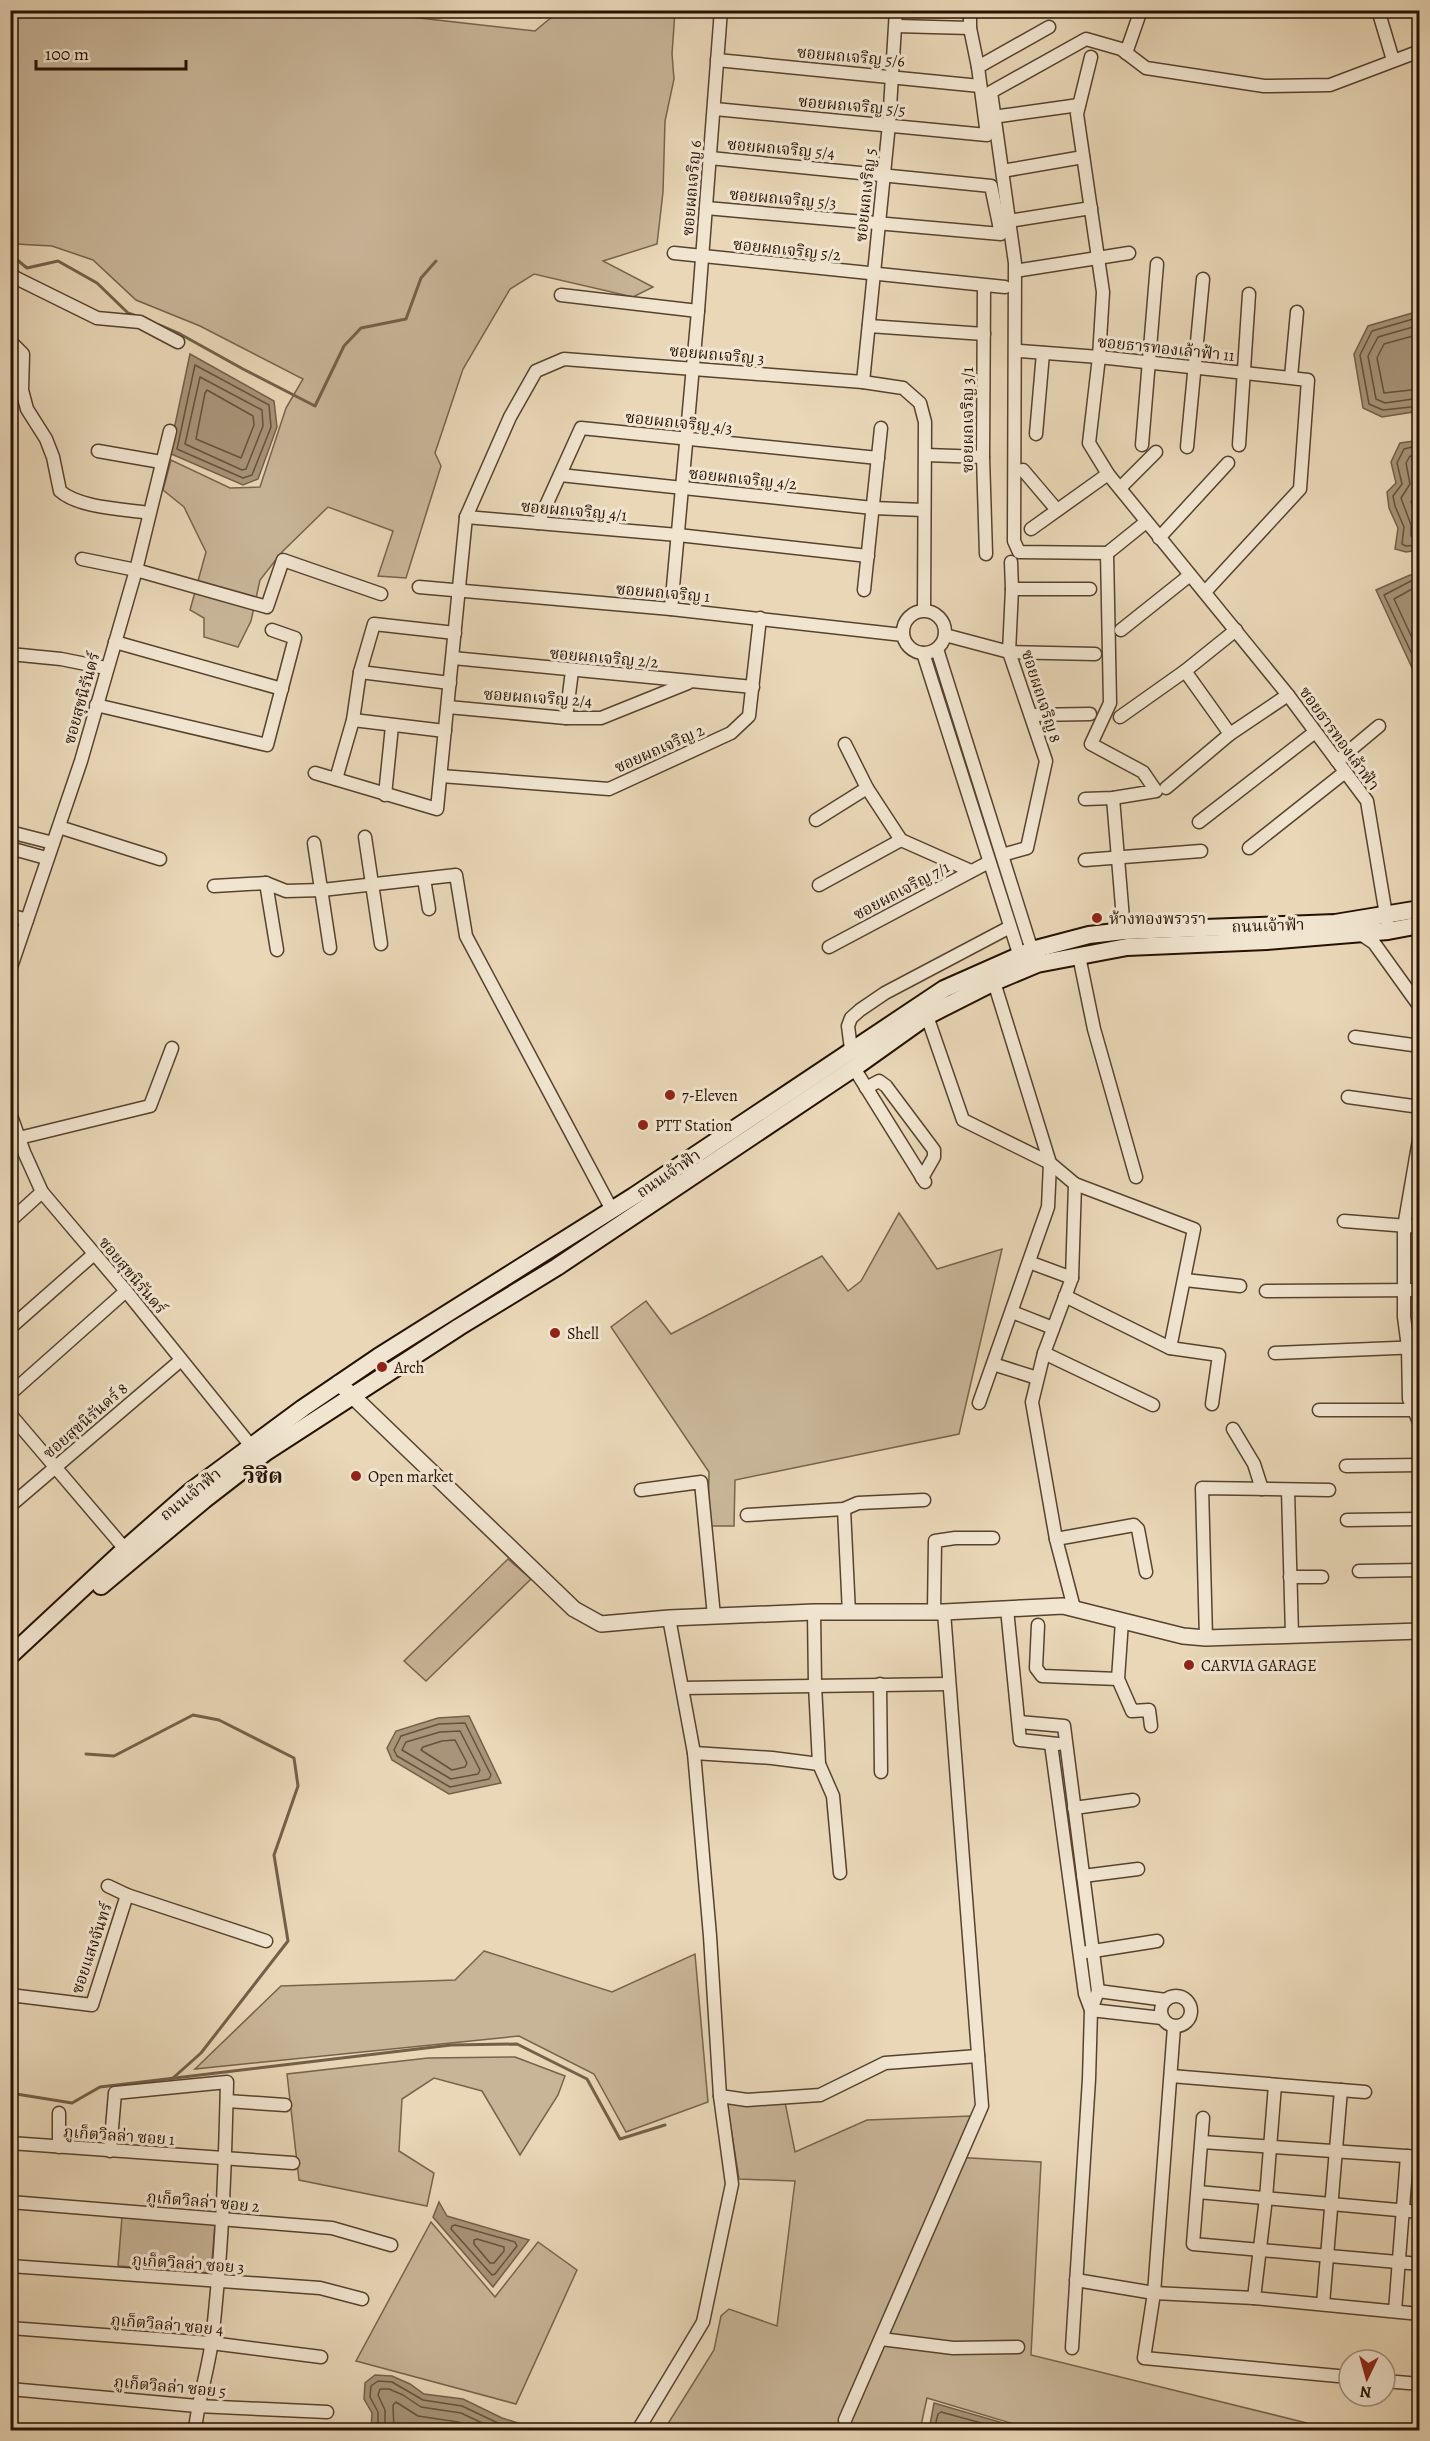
<svg xmlns="http://www.w3.org/2000/svg" width="1430" height="2441" font-family="Alegreya,'Noto Serif Thai',serif">
	<rect width="100%" height="100%" fill="#e9d7b7"/>
	<filter id="stains"><feTurbulence type="fractalNoise" baseFrequency=".00333" numOctaves="4"/><feColorMatrix values="0 0 0 0 .2 0 0 0 0 .09 0 0 0 0 .02 0 0 0 .5 -.17"/></filter>
	<radialGradient id="worn" r=".72"><stop offset=".6" stop-color="#630" stop-opacity="0"/><stop offset="1" stop-color="#630" stop-opacity=".3"/></radialGradient>
	<g fill="#c8b598" stroke="#77634c" stroke-width="1.5">
		<polygon points="401,10 402,16 535,31 559,11 675,11 672,54 674,79 665,121 663,192 657,244 603,261 653,287 633,297 534,274 510,289 463,369 435,453 441,466 406,578 378,576 393,531 328,507 282,552 260,580 251,621 238,647 204,637 204,618 190,610 206,552 184,507 163,490 171,460 230,488 260,487 286,408 303,379 200,326 136,300 93,260 52,246 16,244 11,241 10,11"/>
		<polygon points="899,1213 937,1269 1002,1249 959,1434 735,1480 734,1526 708,1526 709,1472 611,1327 646,1301 671,1334 822,1256 848,1291 861,1281"/>
		<polygon points="508,1559 531,1579 426,1681 404,1661"/>
		<polygon points="484,1951 612,1992 695,1954 708,2102 626,2132 594,2074 519,2036 195,2069 281,1986 455,1980"/>
		<polygon points="515,2057 565,2076 558,2095 520,2155 482,2091 434,2078 402,2099 399,2151 434,2173 427,2206 299,2180 287,2074 428,2058"/>
		<polygon points="727,2102 785,2102 795,2152 867,2120 971,2116 954,2157 1041,2162 1031,2355 1307,2423 1304,2430 1034,2430 927,2398 920,2430 664,2430 714,2350 721,2316 729,2309 777,2326 795,2181 739,2179"/>
		<polygon points="122,2217 215,2224 211,2273 118,2266"/>
		<polygon points="431,2222 495,2297 538,2242 577,2270 516,2404 356,2361"/>
	</g>
	<g fill="#a79479" stroke="#736049" stroke-width="1.5">
		<polygon points="1419,311 1419,411 1382,417 1363,408 1354,354 1368,326"/>
		<polygon points="190,354 274,401 277,427 258,479 243,485 169,453"/>
		<polygon points="1414,441 1420,444 1419,550 1406,552 1395,549 1398,528 1389,508 1387,492 1396,483 1391,462 1400,443"/>
		<polygon points="1410,575 1419,575 1419,683 1376,590"/>
		<polygon points="469,1716 501,1783 449,1794 392,1760 387,1748 396,1731 438,1718"/>
		<polygon points="439,2202 447,2216 529,2240 493,2287 433,2217"/>
		<polygon points="375,2375 392,2376 410,2384 424,2394 463,2399 502,2418 521,2424 543,2424 564,2430 371,2430 372,2413 364,2399 365,2383"/>
		<polygon points="934,2403 1017,2427 1016,2430 929,2430"/>
	</g>
	<g fill="none" stroke-linecap="round" stroke-linejoin="round">
		<g stroke="#66523c" stroke-width="1.5">
			<polyline points="1420,317 1372,331 1360,355 1369,404 1383,410 1420,406"/>
			<polyline points="1420,325 1378,337 1368,356 1376,399 1385,403 1420,398"/>
			<polyline points="1420,334 1384,344 1377,358 1384,393 1420,389"/>
			<polygon points="195,365 269,405 271,427 252,475 243,478 177,449"/>
			<polygon points="200,377 262,410 263,426 246,469 242,470 185,444"/>
			<polygon points="207,390 253,416 254,425 241,458 196,439 205,393"/>
			<polyline points="1420,449 1412,447 1404,449 1397,463 1402,484 1393,496 1395,506 1404,527 1402,544 1406,546 1420,545"/>
			<polyline points="1420,457 1410,456 1406,463 1410,484 1401,498 1411,525 1411,536 1420,537"/>
			<polyline points="1420,466 1416,469 1419,485 1411,502 1420,523"/>
			<polyline points="1420,581 1411,581 1384,595 1420,671"/>
			<polyline points="1420,588 1412,589 1394,599 1420,655"/>
			<polygon points="465,1723 491,1775 489,1779 450,1787 397,1756 394,1750 401,1736 439,1724"/>
			<polygon points="460,1731 480,1770 478,1774 451,1779 402,1750 406,1742 440,1732"/>
			<polygon points="455,1740 467,1763 465,1767 452,1770 421,1750 423,1747 442,1741"/>
			<polygon points="455,2225 515,2242 517,2246 495,2274 492,2275 451,2229 452,2226"/>
			<polygon points="477,2239 504,2247 504,2251 494,2263 490,2263 474,2244 474,2240"/>
			<polyline points="378,2430 378,2412 370,2397 371,2386 378,2381 392,2382 423,2400 462,2406 500,2424 519,2430 544,2430"/>
			<polyline points="385,2430 385,2410 378,2395 380,2389 389,2389 403,2395 421,2407 461,2413 497,2430"/>
			<polyline points="394,2430 393,2405 396,2402 418,2416 458,2422 478,2430"/>
			<polyline points="934,2430 938,2414 941,2412 1007,2430"/>
		</g>
		<g stroke="#736049" stroke-width="3">
			<polyline points="10,254 27,268 58,261 97,283 128,313 139,317"/>
			<polyline points="159,325 180,334 243,369 315,406 344,346 361,328 406,319 421,278 436,261"/>
			<polyline points="86,1754 114,1756 193,1715 219,1720 294,1758 298,1786 274,1855 288,1941 201,2053 173,2078"/>
			<polyline points="10,2093 72,2103 100,2087 451,2045 517,2044 587,2079 620,2139 665,2125"/>
		</g>
		<defs>
			<g id="minor">
				<polyline points="833,10 896,11"/>
				<polyline points="1378,10 1393,60"/>
				<polyline points="896,26 970,28"/>
				<polyline points="1126,53 1141,10"/>
				<polyline points="1091,57 1077,114 1103,292 1099,357 1089,443 1108,474 1288,695 1367,801 1387,921"/>
				<polyline points="717,60 980,86"/>
				<polyline points="978,67 1049,27"/>
				<polyline points="715,109 987,135 978,67 970,28 970,10"/>
				<polyline points="1000,116 1079,105"/>
				<polyline points="1008,170 1083,157"/>
				<polyline points="706,208 1001,234 991,186 710,158"/>
				<polyline points="1015,220 1091,208"/>
				<polyline points="674,253 1005,287"/>
				<polyline points="1021,270 1129,253"/>
				<polyline points="10,273 16,278 97,318 140,322 178,342"/>
				<polyline points="984,286 983,457 986,554"/>
				<polyline points="561,295 698,311"/>
				<polyline points="869,326 984,334"/>
				<path d="M10,341L23,354L22,390L27,409L46,439L53,457L60,491C79,508 124,509 149,513"/>
				<polyline points="1020,351 1099,357 1308,380 1300,489 1205,592"/>
				<polyline points="1291,377 1297,312"/>
				<polyline points="863,382 889,124 896,10"/>
				<polyline points="1036,434 1043,353"/>
				<polyline points="1142,445 1157,264"/>
				<polyline points="1239,445 1249,294"/>
				<polyline points="1187,447 1203,279"/>
				<polyline points="98,451 161,462"/>
				<polyline points="926,455 983,457"/>
				<polyline points="1023,470 1057,510"/>
				<polyline points="560,475 873,508 923,510"/>
				<polyline points="1120,488 1156,452"/>
				<polyline points="466,517 678,535 868,556"/>
				<polyline points="538,523 581,428 878,458"/>
				<polyline points="1031,529 1108,474"/>
				<polyline points="1159,538 1228,463"/>
				<polyline points="1110,551 1146,522"/>
				<polyline points="82,559 136,570 267,607 283,560 381,594"/>
				<polyline points="419,587 671,609 903,635"/>
				<polyline points="1012,589 1090,589"/>
				<polyline points="864,590 881,428"/>
				<polyline points="671,609 698,311 721,10"/>
				<circle cx="924" cy="632" r="21"/>
				<polyline points="1121,630 1190,575"/>
				<polyline points="945,635 1009,652 1095,654"/>
				<polyline points="115,642 282,689"/>
				<polyline points="937,649 1034,957"/>
				<polyline points="923,653 1022,963"/>
				<polyline points="10,654 61,659 106,668"/>
				<polyline points="453,658 753,687"/>
				<polyline points="1185,671 1230,734"/>
				<polyline points="360,672 450,683"/>
				<polyline points="96,705 267,745 295,638 272,630"/>
				<polyline points="448,707 566,718 601,718 688,683"/>
				<polyline points="1031,715 1090,714"/>
				<polyline points="1120,717 1185,671 1236,630"/>
				<polyline points="566,718 572,671"/>
				<polyline points="353,720 445,731"/>
				<polyline points="845,744 867,788 901,840 971,871"/>
				<polyline points="1337,761 1379,726"/>
				<polyline points="315,773 437,809 466,517 510,417 536,371 564,359 863,382 903,388 920,403 925,422 924,610"/>
				<polyline points="441,776 609,789 731,733 749,716 760,618"/>
				<polyline points="336,779 353,720 360,672 374,624 455,633"/>
				<polyline points="1166,788 1230,734 1288,695"/>
				<polyline points="385,795 392,726"/>
				<polyline points="1113,798 1124,931"/>
				<polyline points="1085,799 1113,798 1156,791 1143,772 1091,744 1110,703 1107,553 1019,552 1014,541 1015,263 991,92 1086,39 1121,49 1146,68 1264,86 1330,85 1420,51"/>
				<polyline points="816,820 867,788"/>
				<polyline points="1199,822 1315,732"/>
				<polyline points="59,827 160,859"/>
				<polyline points="10,832 53,843"/>
				<polyline points="365,837 381,944"/>
				<polyline points="314,843 330,948"/>
				<polyline points="10,848 46,858"/>
				<polyline points="1249,848 1345,772"/>
				<polyline points="1002,855 1027,848 1046,761 1009,652 1012,589 1011,562"/>
				<polyline points="1085,860 1201,851"/>
				<polyline points="424,879 429,909"/>
				<polyline points="266,883 277,950"/>
				<polyline points="819,885 901,840"/>
				<polyline points="214,886 266,883 286,891 322,890 456,875 466,936 612,1210"/>
				<polyline points="10,915 27,920"/>
				<polyline points="1359,933 1374,943 1420,1007"/>
				<polyline points="829,947 989,862"/>
				<polyline points="1079,956 1094,1029 1136,1177"/>
				<polyline points="10,970 81,761 136,570 170,431"/>
				<polyline points="927,1016 963,1120 1050,1163 1075,1184 1194,1229 1170,1348"/>
				<polyline points="1355,1037 1420,1046"/>
				<polyline points="851,1049 848,1026 851,1018 860,1010 885,993 1010,927"/>
				<polyline points="854,1068 925,1182"/>
				<polyline points="866,1088 879,1081 886,1086 934,1150 934,1157 922,1178"/>
				<polyline points="1348,1097 1420,1107"/>
				<polyline points="10,1113 24,1152 42,1192 126,1291 251,1446"/>
				<polyline points="1420,1134 1404,1227 1404,1317 1408,1347 1409,1399 1420,1424"/>
				<polyline points="19,1138 150,1106 172,1048"/>
				<polyline points="10,1221 42,1192"/>
				<polyline points="1344,1221 1420,1227"/>
				<polyline points="1029,1262 1072,1278"/>
				<polyline points="1185,1280 1240,1286"/>
				<polyline points="1266,1291 1420,1290"/>
				<polyline points="1065,1296 1170,1348 1219,1355 1212,1404"/>
				<polyline points="1012,1312 1053,1328"/>
				<polyline points="10,1328 94,1254"/>
				<polyline points="1044,1353 1153,1405"/>
				<polyline points="1275,1353 1420,1347"/>
				<polyline points="993,1364 1037,1378"/>
				<polyline points="10,1394 126,1291"/>
				<polyline points="979,1403 1048,1207 1050,1163 994,982"/>
				<polyline points="1319,1410 1418,1410"/>
				<polyline points="10,1414 125,1549"/>
				<polyline points="1233,1429 1254,1464 1262,1489"/>
				<polyline points="1346,1466 1420,1465"/>
				<polyline points="641,1490 701,1482 714,1616"/>
				<polyline points="1288,1490 1292,1635"/>
				<polyline points="10,1506 181,1360"/>
				<polyline points="844,1509 849,1613"/>
				<polyline points="747,1515 844,1509 858,1503 924,1500"/>
				<polyline points="1347,1520 1420,1519"/>
				<polyline points="1056,1539 1134,1525 1138,1529 1146,1572"/>
				<polyline points="1359,1571 1420,1570"/>
				<polyline points="1290,1577 1322,1577"/>
				<polyline points="1074,1608 1056,1539 1032,1402 1044,1353 1072,1278 1075,1184"/>
				<polyline points="1007,1609 1020,1740 1058,1744"/>
				<polyline points="814,1612 815,1685 819,1764 833,1796 840,1873"/>
				<polyline points="934,1612 935,1541 955,1538 993,1538"/>
				<polyline points="1122,1621 1118,1679 1132,1711 1149,1710 1151,1726"/>
				<polyline points="1038,1625 1036,1668 1042,1676 1118,1679"/>
				<polyline points="1206,1638 1202,1488 1329,1490"/>
				<polyline points="880,1684 881,1772"/>
				<polyline points="683,1688 948,1684"/>
				<polyline points="1019,1722 1064,1726 1098,1991 1091,2010 1089,2079 1072,2348"/>
				<polyline points="1051,1744 1085,1994 1091,2010 1162,2018"/>
				<polyline points="694,1753 772,1758 819,1764"/>
				<polyline points="1074,1808 1133,1800"/>
				<polyline points="1083,1876 1138,1869"/>
				<polyline points="108,1886 127,1895 266,1941"/>
				<polyline points="1087,1952 1157,1941"/>
				<polyline points="1098,1991 1166,2000"/>
				<polyline points="10,1995 92,2005 127,1895"/>
				<circle cx="1176" cy="2011" r="15"/>
				<polyline points="1174,2027 1154,2293 1144,2358 1349,2377"/>
				<polyline points="1171,2076 1365,2092"/>
				<polyline points="720,2096 747,2100 820,2095 885,2063 978,2056"/>
				<polyline points="227,2101 285,2105"/>
				<polyline points="1203,2118 1193,2244 1420,2264"/>
				<polyline points="1202,2142 1420,2157"/>
				<polyline points="10,2143 293,2163"/>
				<polyline points="59,2147 59,2113"/>
				<path d="M110,2151L115,2093L227,2082C225,2168 222,2254 212,2340C208,2371 198,2400 195,2430"/>
				<polyline points="1198,2192 1420,2212"/>
				<polyline points="10,2202 332,2228 391,2245"/>
				<polyline points="10,2266 320,2288 362,2299"/>
				<polyline points="1076,2280 1154,2293 1254,2298 1420,2314"/>
				<polyline points="1254,2298 1266,2198 1275,2085"/>
				<polyline points="1323,2304 1341,2090"/>
				<polyline points="1395,2311 1407,2156"/>
				<polyline points="10,2328 211,2343 321,2357"/>
				<polyline points="881,2339 953,2348 1018,2347"/>
				<polyline points="1385,2381 1420,2384"/>
				<polyline points="10,2389 197,2406 327,2412"/>
				<polyline points="845,2420 982,2106 944,1612"/>
				<polyline points="638,2430 703,2322 732,2184 720,2096 710,1936 694,1753 669,1618"/>
			</g>
			<polyline id="tertiary" points="339,1383 574,1609 601,1624 669,1618 814,1612 944,1612 1063,1606 1183,1636 1206,1638 1420,1631"/>
			<g id="secondary">
				<polyline points="101,1586 204,1500 266,1452 459,1327 557,1267 854,1068 927,1016 994,982 1037,964 1127,947 1267,941 1388,931 1420,925"/>
				<polyline points="10,1656 125,1549 191,1491 303,1408 378,1357 634,1196 944,989 1032,950 1089,935 1124,931 1335,923 1420,909"/>
			</g>
		</defs>
		<use href="#minor" stroke="#57422e" stroke-width="15"/>
		<use href="#tertiary" stroke="#57422e" stroke-width="18"/>
		<use href="#secondary" stroke="#261100" stroke-width="20"/>
		<use href="#minor" stroke="#f1e5d0" stroke-width="12"/>
		<use href="#tertiary" stroke="#f1e5d0" stroke-width="15"/>
		<use href="#secondary" stroke="#f1e5d0" stroke-width="16"/>
	</g>
	<g fill="#8f2418" stroke="#f1e5d0" stroke-width="2">
		<circle cx="1097" cy="918" r="6"/>
		<circle cx="670" cy="1095" r="6"/>
		<circle cx="643" cy="1125" r="6"/>
		<circle cx="555" cy="1333" r="6"/>
		<circle cx="382" cy="1367" r="6"/>
		<circle cx="356" cy="1476" r="6"/>
		<circle cx="1189" cy="1665" r="6"/>
	</g>
	<g text-anchor="middle" stroke-width="6" stroke-linejoin="round" paint-order="stroke">
		<g font-size="16" fill="#261100" stroke="#f1e5d0">
			<text transform="translate(851 56) rotate(5)" y="6">ซอยผถเจริญ 5/6</text>
			<text transform="translate(852 105) rotate(5)" y="6">ซอยผถเจริญ 5/5</text>
			<text transform="translate(781 148) rotate(5)" y="6">ซอยผถเจริญ 5/4</text>
			<text transform="translate(691 188) rotate(-85)" y="6">ซอยผถเจริญ 6</text>
			<text transform="translate(865 195) rotate(-84)" y="6">ซอยผถเงริญ 5</text>
			<text transform="translate(783 198) rotate(5)" y="6">ซอยผถเจริญ 5/3</text>
			<text transform="translate(787 249) rotate(6)" y="6">ซอยผถเจริญ 5/2</text>
			<text transform="translate(1166 348) rotate(6)" y="6">ซอยธารทองเล้าฟ้า 11</text>
			<text transform="translate(717 354) rotate(5)" y="6">ซอยผถเจริญ 3</text>
			<text transform="translate(967 420) rotate(-90)" y="6">ซอยผถเจริญ 3/1</text>
			<text transform="translate(679 422) rotate(6)" y="6">ซอยผถเจริญ 4/3</text>
			<text transform="translate(743 478) rotate(6)" y="6">ซอยผถเจริญ 4/2</text>
			<text transform="translate(574 510) rotate(5)" y="6">ซอยผถเจริญ 4/1</text>
			<text transform="translate(663 592) rotate(5)" y="6">ซอยผถเจริญ 1</text>
			<text transform="translate(604 657) rotate(5)" y="6">ซอยผถเจริญ 2/2</text>
			<text transform="translate(1042 696) rotate(72)" y="6">ซอยผถเจริญ 8</text>
			<text transform="translate(538 697) rotate(4)" y="6">ซอยผถเจริญ 2/4</text>
			<text transform="translate(81 698) rotate(-74)" y="6">ซอยสุขนิรันดร์</text>
			<text transform="translate(1340 738) rotate(54)" y="6">ซอยธารทองเล้าฟ้า</text>
			<text transform="translate(659 748) rotate(-24)" y="6">ซอยผถเจริญ 2</text>
			<text transform="translate(901 890) rotate(-28)" y="6">ซอยผถเจริญ 7/1</text>
			<text transform="translate(1268 925) rotate(-2)" y="6">ถนนเจ้าฟ้า</text>
			<text transform="translate(668 1173) rotate(-34)" y="6">ถนนเจ้าฟ้า</text>
			<text transform="translate(133 1275) rotate(50)" y="6">ซอยสุขนิรันดร์</text>
			<text transform="translate(85 1420) rotate(-41)" y="6">ซอยสุขนิรันดร์ 8</text>
			<text transform="translate(190 1494) rotate(-39)" y="6">ถนนเจ้าฟ้า</text>
			<text transform="translate(91 1948) rotate(-71)" y="6">ซอยแสงจันทร์</text>
			<text transform="translate(119 2135) rotate(4)" y="6">ภูเก็ตวิลล่า ซอย 1</text>
			<text transform="translate(203 2201) rotate(5)" y="6">ภูเก็ตวิลล่า ซอย 2</text>
			<text transform="translate(188 2263) rotate(4)" y="6">ภูเก็ตวิลล่า ซอย 3</text>
			<text transform="translate(167 2324) rotate(5)" y="6">ภูเก็ตวิลล่า ซอย 4</text>
			<text transform="translate(170 2386) rotate(5)" y="6">ภูเก็ตวิลล่า ซอย 5</text>
		</g>
		<g font-size="16" fill="#261100" stroke="#f1e5d0" text-anchor="start">
			<text x="1109" y="924">ห้างทองพรวรา</text>
			<text x="682" y="1101">7-Eleven</text>
			<text x="655" y="1131">PTT Station</text>
			<text x="567" y="1339">Shell</text>
			<text x="394" y="1373">Arch</text>
			<text x="368" y="1482">Open market</text>
			<text x="1201" y="1671">CARVIA GARAGE</text>
		</g>
		<g font-size="22" font-weight="bold" fill="#261100" stroke="#f1e5d0">
			<text x="263" y="1483">วิชิต</text>
		</g>
	</g>
	<rect width="1430" height="2441" fill="none" stroke="#e9d7b7" stroke-width="36"/>
	<rect x="12" y="12" width="1406" height="2417" fill="none" stroke="#261100" stroke-width="3"/>
	<rect x="18" y="18" width="1394" height="2405" fill="none" stroke="#261100" stroke-width="1.5"/>
	<g transform="translate(1367 2378) rotate(185)"><circle r="28" fill="#f1e5d0" stroke="#a0907d" stroke-width="1.5"/>
	<path d="M0-4.5L10 22L0 15L-10 22Z" fill="#8f2418"/>
	<text y="-9" font-size="16" font-weight="bold" text-anchor="middle" fill="#261100">N</text>
	</g>
	<path d="M36 60v9h150v-9" fill="none" stroke="#261100" stroke-width="3"/>
	<text x="45" y="60" font-size="18" fill="#261100" stroke="#f1e5d0" stroke-width="4.5" paint-order="stroke">100 m</text>
	<rect width="100%" height="100%" filter="url(#stains)"/>
	<rect width="100%" height="100%" fill="url(#worn)"/>
</svg>
